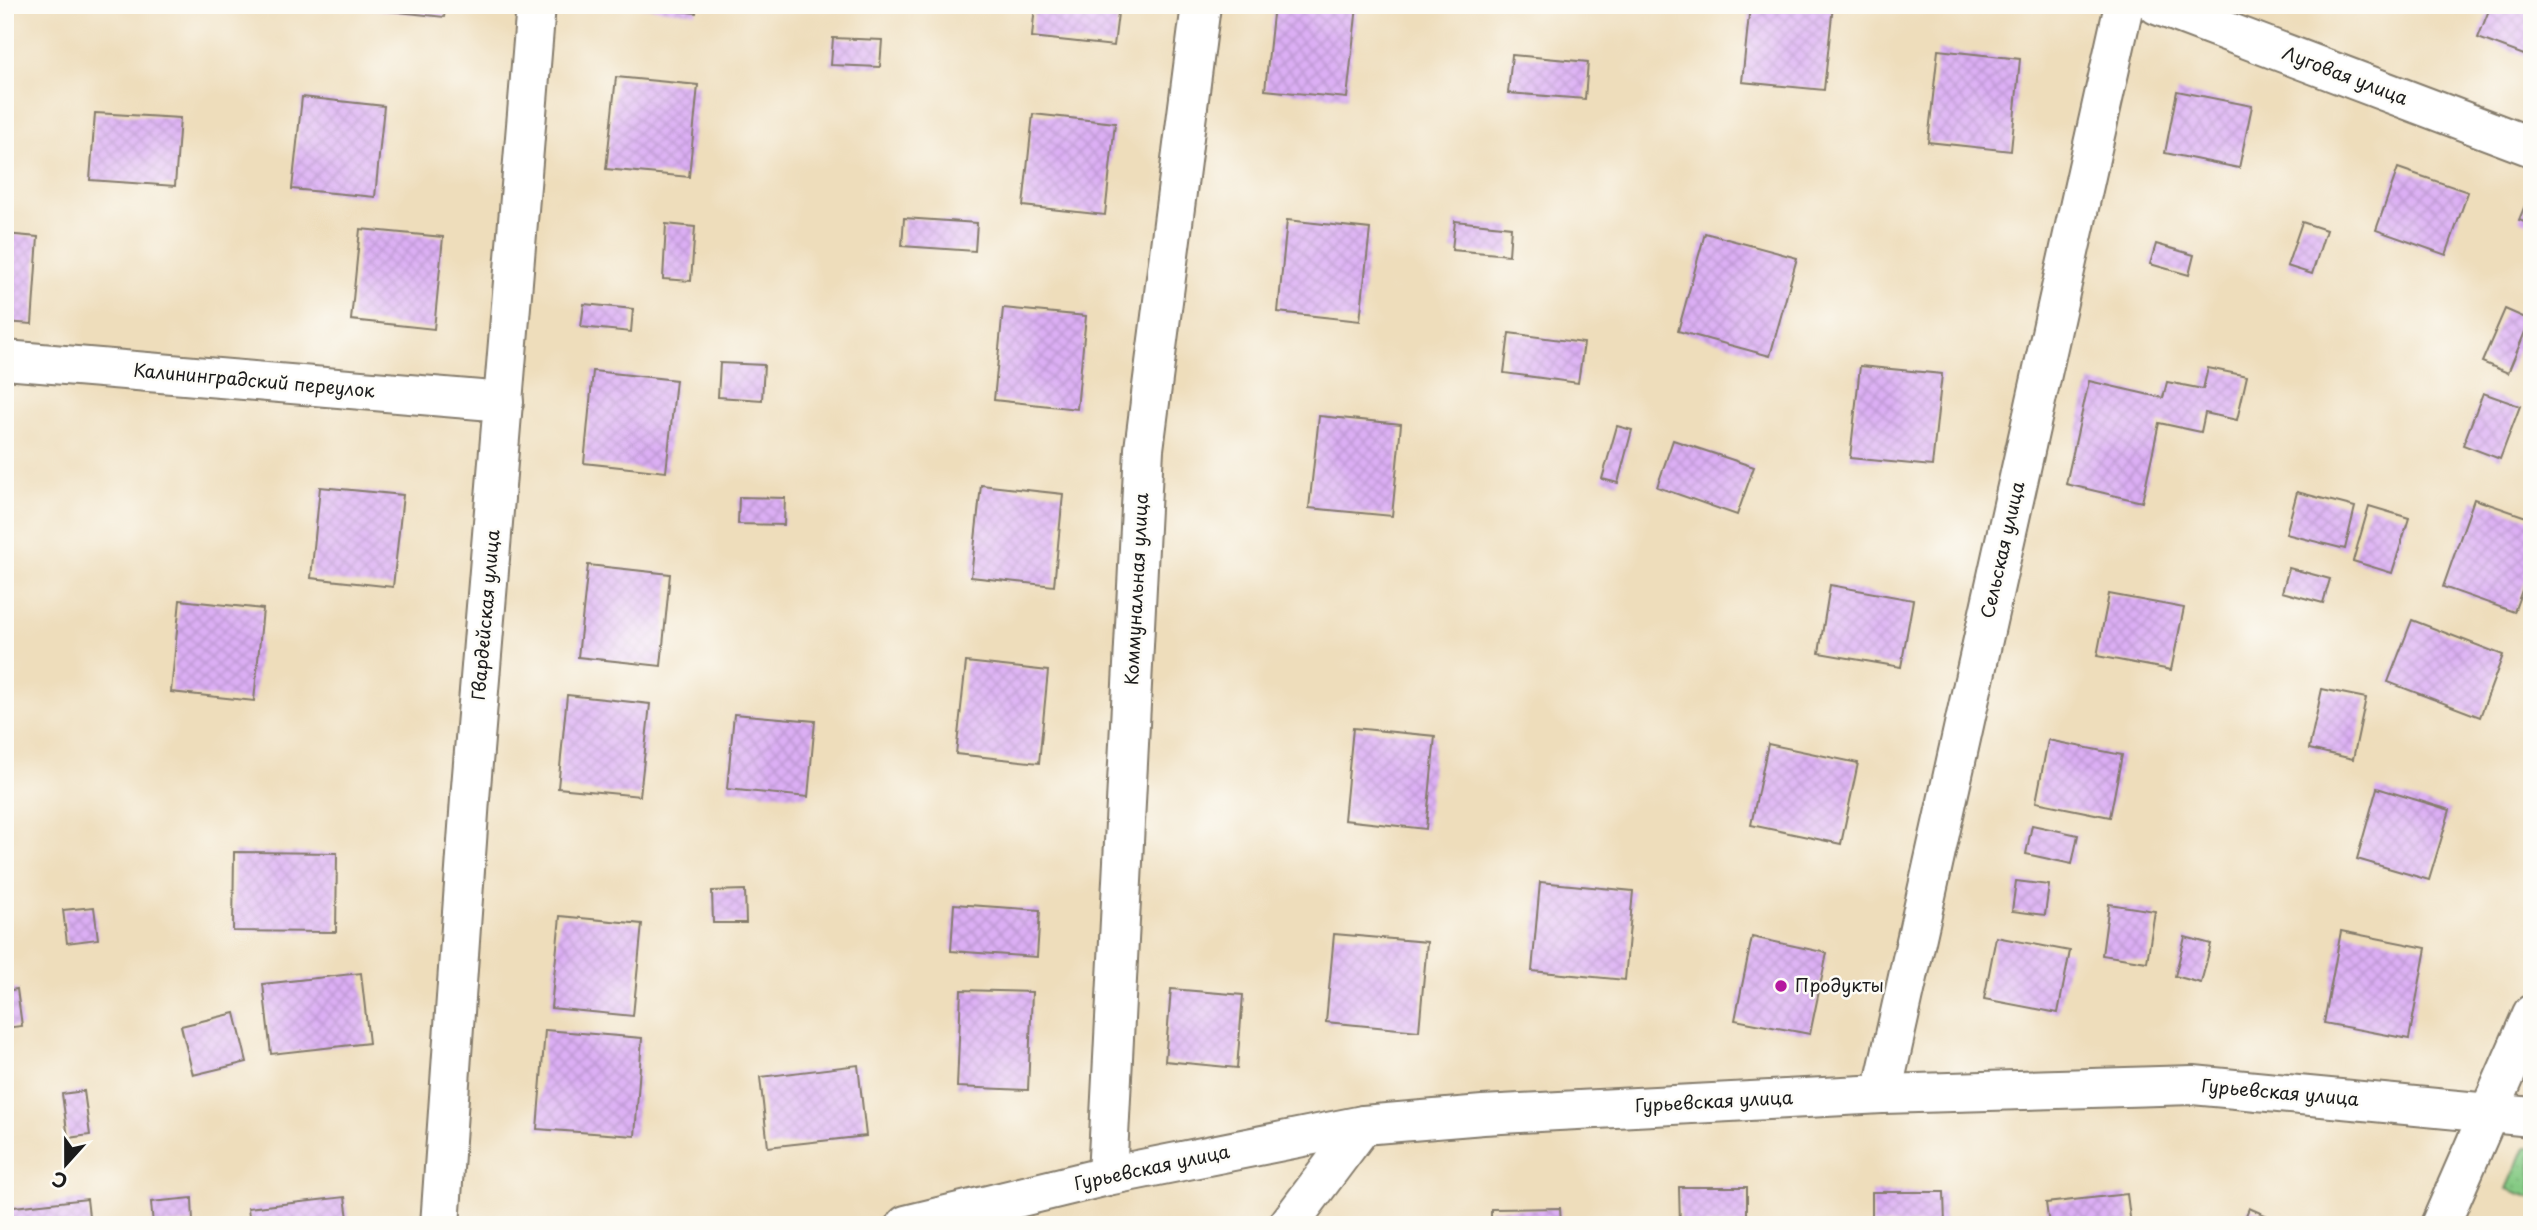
<svg xmlns="http://www.w3.org/2000/svg" width="2537" height="1230" font-family="'Playpen Sans',sans-serif">
	<defs>
		<pattern id="garden-dots" width="8" height="8" patternUnits="userSpaceOnUse" patternTransform="scale(1.75)"><rect width="8" height="8" fill="#85ca84"/><path d="M2 2h.1M6 6h.1" fill="none" stroke="#72ad71" stroke-width="1.8" stroke-linecap="round"/></pattern>
		<pattern id="building-cross-hatch" width="8" height="8" patternUnits="userSpaceOnUse" patternTransform="scale(1.75)"><rect width="8" height="8" fill="#dcaff4"/><path d="M0 0l8 8M0 8l8-8" fill="none" stroke="#bc96d1"/></pattern>
	</defs>
	<rect width="100%" height="100%" fill="#fdfcf7"/>
	<filter id="ink" filterUnits="userSpaceOnUse"><feTurbulence type="fractalNoise" baseFrequency=".0143" numOctaves="2"/><feDisplacementMap in="SourceGraphic" scale="14" xChannelSelector="R" yChannelSelector="G"/><feConvolveMatrix kernelMatrix="1 2 1 2 8 2 1 2 1" color-interpolation-filters="sRGB"/></filter>
	<filter id="wash" filterUnits="userSpaceOnUse"><feTurbulence type="fractalNoise" baseFrequency=".00686" numOctaves="4" result="noise"/><feDisplacementMap in="SourceGraphic" scale="28" xChannelSelector="R" yChannelSelector="G"/><feGaussianBlur stdDeviation="1.57" result="paint"/><feColorMatrix in="noise" values="0 0 0 0 0 0 0 0 0 0 0 0 0 0 0 0 0 1.4 0 .05"/><feComposite in="paint" operator="in"/></filter>
	<g filter="url(#wash)">
		<rect width="100%" height="100%" fill="#edb"/>
		<polygon fill="url(#garden-dots)" stroke="#507350" stroke-width="2" points="2525,1147 2532,1147 2532,1198 2507,1189"/>
		<g id="blocks">
			<g fill="url(#building-cross-hatch)">
				<polygon points="362,5 446,5 444,17 362,8"/>
				<polygon points="640,5 697,5 696,13 640,7"/>
				<polygon points="1035,5 1119,5 1114,46 1032,37"/>
				<polygon points="1274,5 1357,6 1347,98 1265,90"/>
				<polygon points="1750,5 1833,5 1824,90 1742,82"/>
				<polygon points="2491,5 2532,5 2532,58 2478,38"/>
				<polygon points="833,38 882,40 880,67 831,65"/>
				<polygon points="1938,50 2020,59 2011,151 1928,142"/>
				<polygon points="1512,55 1588,62 1585,99 1508,93"/>
				<polygon points="616,77 698,85 689,177 606,169"/>
				<polygon points="2177,91 2252,106 2239,168 2165,153"/>
				<polygon points="302,97 384,106 375,197 292,189"/>
				<polygon points="95,113 180,118 175,186 90,180"/>
				<polygon points="1033,114 1115,123 1105,215 1023,206"/>
				<polygon points="2398,168 2468,192 2446,255 2376,230"/>
				<polygon points="2530,193 2532,194 2532,225 2519,220"/>
				<polygon points="904,218 977,223 975,251 902,246"/>
				<polygon points="1287,220 1370,229 1360,321 1278,312"/>
				<polygon points="1455,221 1511,227 1509,255 1452,250"/>
				<polygon points="2302,222 2326,230 2312,274 2287,266"/>
				<polygon points="666,224 695,227 691,281 663,279"/>
				<polygon points="360,229 443,237 434,329 351,320"/>
				<polygon points="1705,233 1797,258 1770,356 1678,331"/>
				<polygon points="5,234 38,237 32,324 5,322"/>
				<polygon points="2156,244 2194,255 2189,275 2150,264"/>
				<polygon points="584,304 633,309 631,332 581,327"/>
				<polygon points="1003,308 1086,316 1077,409 994,400"/>
				<polygon points="2505,309 2530,320 2508,373 2482,362"/>
				<polygon points="1509,333 1584,343 1578,383 1504,373"/>
				<polygon points="720,363 764,365 762,400 718,397"/>
				<polygon points="1860,366 1942,374 1932,466 1850,458"/>
				<polygon points="2208,368 2247,376 2237,420 2205,413 2201,432 2159,423 2142,502 2066,484 2089,381 2163,398 2167,382 2203,389"/>
				<polygon points="593,371 676,380 666,472 584,463"/>
				<polygon points="2483,393 2520,406 2500,459 2463,445"/>
				<polygon points="1319,416 1401,424 1392,516 1309,508"/>
				<polygon points="1617,426 1632,430 1618,483 1602,479"/>
				<polygon points="1673,440 1754,467 1737,515 1657,487"/>
				<polygon points="981,485 1063,494 1054,586 971,577"/>
				<polygon points="320,487 403,495 393,587 311,578"/>
				<polygon points="2297,492 2355,507 2345,549 2286,534"/>
				<polygon points="739,497 785,498 784,525 738,524"/>
				<polygon points="2474,499 2532,519 2532,563 2514,612 2443,587"/>
				<polygon points="2369,506 2409,518 2392,573 2353,561"/>
				<polygon points="588,565 670,574 661,666 578,657"/>
				<polygon points="2289,568 2330,579 2323,603 2282,592"/>
				<polygon points="1830,585 1913,600 1901,667 1819,653"/>
				<polygon points="2109,594 2184,608 2171,670 2097,656"/>
				<polygon points="180,600 263,609 254,701 171,692"/>
				<polygon points="2412,620 2503,655 2480,717 2388,682"/>
				<polygon points="966,662 1048,671 1039,763 956,754"/>
				<polygon points="2322,689 2366,698 2353,759 2309,749"/>
				<polygon points="567,695 650,704 640,796 558,788"/>
				<polygon points="734,714 815,721 808,797 727,789"/>
				<polygon points="1353,728 1435,736 1426,829 1344,820"/>
				<polygon points="2048,740 2122,755 2110,817 2036,802"/>
				<polygon points="1768,744 1858,763 1841,844 1751,825"/>
				<polygon points="2377,788 2450,810 2429,880 2357,859"/>
				<polygon points="2032,825 2078,835 2072,864 2026,854"/>
				<polygon points="234,852 337,853 336,932 233,931"/>
				<polygon points="2016,881 2049,885 2045,915 2012,911"/>
				<polygon points="1540,882 1633,891 1625,980 1532,971"/>
				<polygon points="745,890 746,923 713,923 712,891"/>
				<polygon points="954,904 1040,910 1037,957 951,951"/>
				<polygon points="2109,904 2155,911 2147,962 2102,955"/>
				<polygon points="94,907 98,939 67,943 63,910"/>
				<polygon points="560,916 642,924 633,1016 551,1008"/>
				<polygon points="2341,931 2426,948 2409,1039 2324,1023"/>
				<polygon points="1334,934 1427,942 1419,1031 1326,1022"/>
				<polygon points="1752,937 1827,953 1810,1034 1735,1020"/>
				<polygon points="1996,937 2070,951 2058,1013 1984,999"/>
				<polygon points="2185,937 2211,944 2201,983 2175,976"/>
				<polygon points="361,973 369,1043 271,1054 263,984"/>
				<polygon points="17,989 22,1026 5,1028 5,991"/>
				<polygon points="1171,989 1243,995 1237,1068 1165,1061"/>
				<polygon points="961,990 1032,992 1028,1090 957,1087"/>
				<polygon points="235,1013 247,1062 193,1075 181,1026"/>
				<polygon points="545,1030 642,1038 635,1136 537,1129"/>
				<polygon points="858,1065 866,1136 768,1147 760,1077"/>
				<polygon points="84,1091 90,1135 68,1138 62,1094"/>
				<polygon points="1679,1187 1747,1187 1747,1225 1680,1225"/>
				<polygon points="1872,1192 1944,1192 1945,1225 1872,1225"/>
				<polygon points="2127,1194 2131,1225 2049,1225 2046,1203"/>
				<polygon points="345,1197 349,1225 250,1225 248,1208"/>
				<polygon points="192,1198 193,1223 153,1225 151,1202"/>
				<polygon points="87,1199 90,1225 5,1225 5,1208"/>
				<polygon points="1560,1208 1561,1225 1491,1225 1491,1209"/>
				<polygon points="2249,1208 2288,1225 2242,1225"/>
			</g>
		</g>
	</g>
	<g filter="url(#ink)">
		<use href="#blocks" fill-opacity="0" stroke="#857c6c" stroke-width="2"/>
		<g fill="none" stroke-linecap="round" stroke-linejoin="round">
			<defs>
				<g id="minor">
					<polyline points="2157,5 2532,147"/>
					<polyline points="5,360 504,402"/>
					<polyline points="1882,1094 2124,5"/>
					<polyline points="1107,1176 1144,449 1201,5"/>
					<polyline points="440,1225 470,799 536,5"/>
					<polyline points="906,1225 1107,1176 1363,1125 1483,1115 1882,1094 2193,1085 2532,1117"/>
					<polyline points="1288,1225 1363,1125"/>
					<polyline points="2440,1225 2532,1014"/>
				</g>
			</defs>
			<use href="#minor" stroke="#857c6c" stroke-width="42"/>
			<use href="#minor" stroke="#fff" stroke-width="38"/>
		</g>
	</g>
	<circle fill="#b5179e" stroke="#fdfcf7" stroke-width="2.5" cx="1781" cy="986" r="7"/>
	<g text-anchor="middle" stroke-width="5" stroke-linejoin="round" paint-order="stroke">
		<g font-size="18" fill="#1c1c1c" stroke="#fdfcf7">
			<text transform="translate(2345 76) rotate(21)" y="6">Луговая улица</text>
			<text transform="translate(254 381) rotate(5)" y="6">Калининградский переулок</text>
			<text transform="translate(2003 550) rotate(-77)" y="6">Сельская улица</text>
			<text transform="translate(1137 589) rotate(-87)" y="6">Коммунальная улица</text>
			<text transform="translate(486 615) rotate(-85)" y="6">Гвардейская улица</text>
			<text transform="translate(2280 1093) rotate(5)" y="6">Гурьевская улица</text>
			<text transform="translate(1714 1102) rotate(-3)" y="6">Гурьевская улица</text>
			<text transform="translate(1152 1168) rotate(-12)" y="6">Гурьевская улица</text>
		</g>
		<g font-size="18" fill="#1c1c1c" stroke="#fdfcf7" text-anchor="start">
			<text x="1795" y="992">Продукты</text>
		</g>
	</g>
	<rect width="2537" height="1230" fill="none" stroke="#fdfcf7" stroke-width="28"/>
	<g transform="translate(66 1164) rotate(201)" stroke="#fdfcf7" stroke-width="5" paint-order="stroke">
	<path d="M0-5L12 26L0 18L-12 26Z" fill="#1c1c1c"/>
	<text y="-10" font-size="19" font-weight="bold" text-anchor="middle" fill="#1c1c1c">С</text>
	</g>
</svg>
